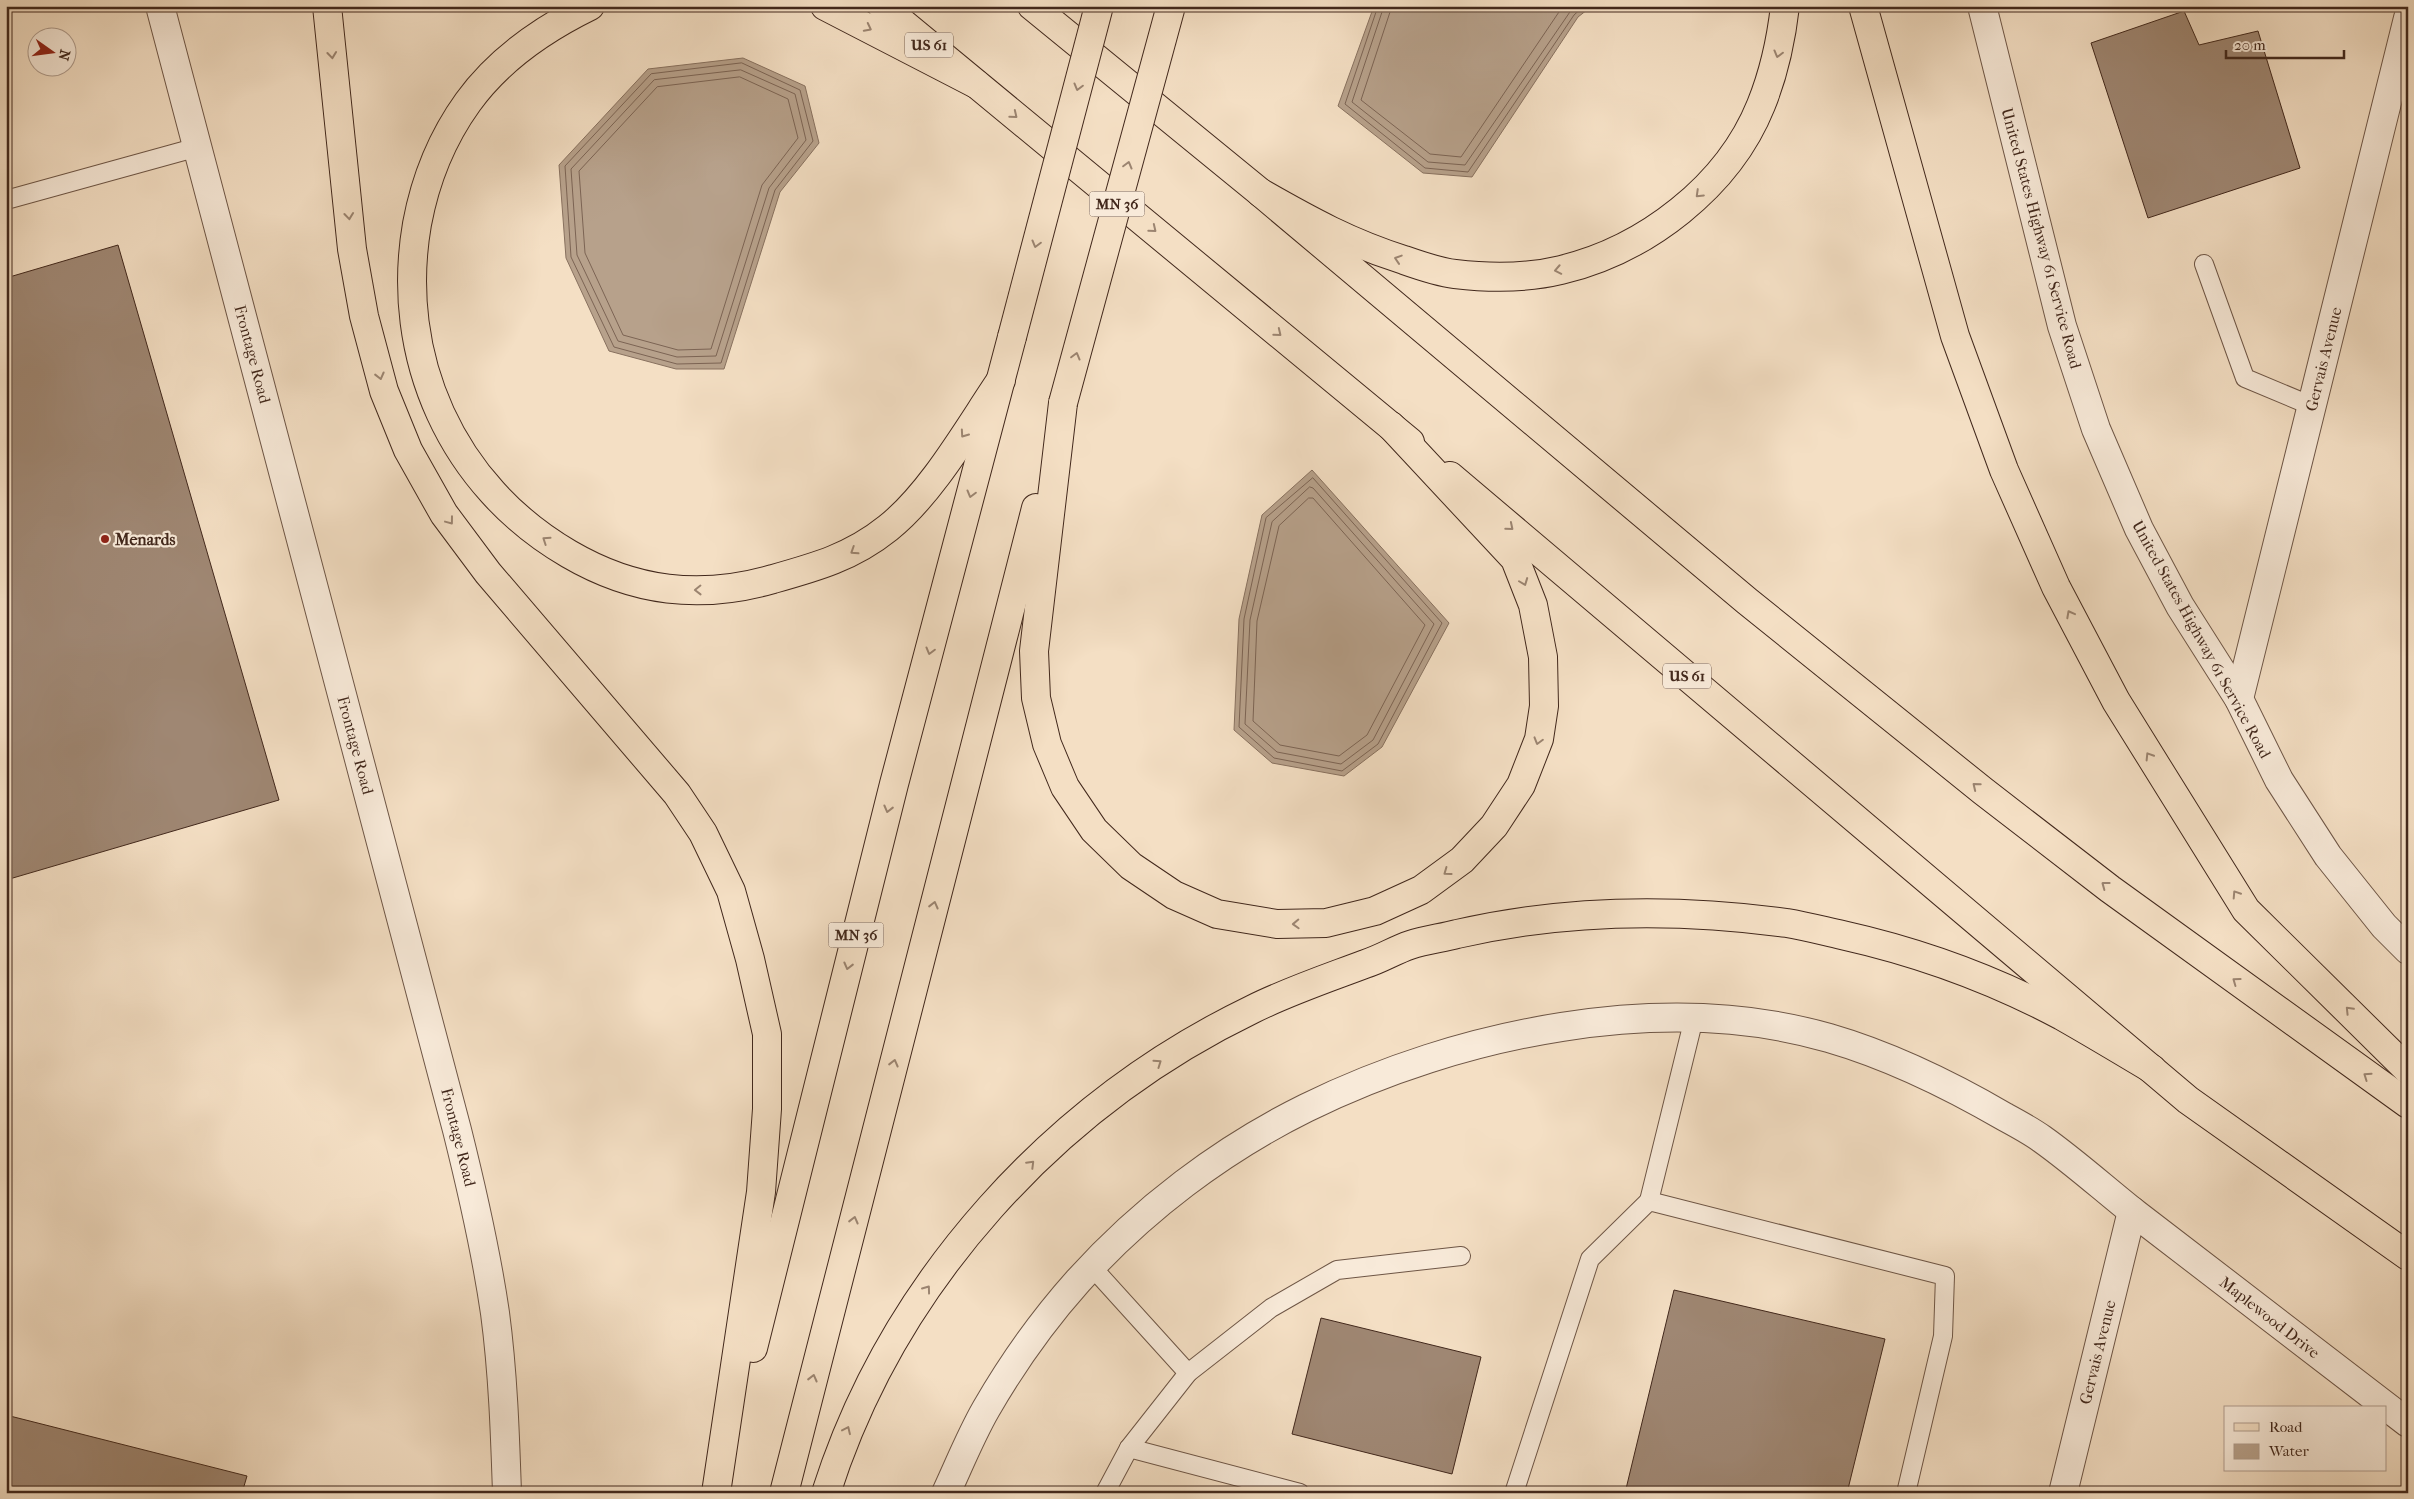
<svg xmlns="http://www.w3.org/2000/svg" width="2414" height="1499" font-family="'IM FELL French Canon',serif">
	<rect width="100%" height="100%" fill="#f4dfc4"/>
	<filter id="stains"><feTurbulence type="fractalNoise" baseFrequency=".004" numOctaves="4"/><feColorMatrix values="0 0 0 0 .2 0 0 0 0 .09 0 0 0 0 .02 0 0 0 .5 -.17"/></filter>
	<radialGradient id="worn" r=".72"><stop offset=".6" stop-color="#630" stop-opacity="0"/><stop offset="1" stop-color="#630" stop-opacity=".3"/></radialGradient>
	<g fill="#b7a18b" stroke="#88715f">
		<polygon points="1374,6 1592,6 1578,17 1472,177 1423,173 1338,106"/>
		<polygon points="743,58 805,86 819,143 780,192 724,369 676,369 609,351 566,258 559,165 648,69"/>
		<polygon points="1312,470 1449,623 1382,747 1344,776 1272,763 1234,730 1239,619 1262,515"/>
	</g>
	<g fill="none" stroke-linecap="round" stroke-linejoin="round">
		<g stroke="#7c6454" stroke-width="1">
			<polyline points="1378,6 1345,104 1425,168 1468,172 1574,15 1584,6"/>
			<polyline points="1384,6 1352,102 1428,162 1465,165 1574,6"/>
			<polyline points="1392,6 1361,100 1430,154 1461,157 1563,6"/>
			<polygon points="742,63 800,90 813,141 775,190 721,363 677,364 614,347 571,257 565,166 651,74"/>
			<polygon points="741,70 795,94 806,140 769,188 716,356 677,357 618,341 577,255 571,169 654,80"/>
			<polygon points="740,77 788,99 798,138 762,185 711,349 678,350 623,335 585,253 579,171 657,87"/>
			<polygon points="1313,478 1442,623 1378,744 1342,771 1274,758 1239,727 1244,619 1266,518"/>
			<polygon points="1310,487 1313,488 1434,624 1373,740 1341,764 1277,752 1245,724 1250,620 1272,522"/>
			<polygon points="1309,498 1313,498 1425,625 1367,735 1339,756 1280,745 1253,721 1257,621 1279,526"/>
		</g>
	</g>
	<g fill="#9f8773" stroke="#42281c">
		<polygon points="2184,11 2199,45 2258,31 2300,168 2148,218 2091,43"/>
		<polygon points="118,245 279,800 6,880 6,278"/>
		<polygon points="1674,1290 1885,1339 1847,1493 1625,1493"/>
		<polygon points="1321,1318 1481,1357 1452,1474 1292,1434"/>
		<polygon points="6,1415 247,1476 242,1493 6,1493"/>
	</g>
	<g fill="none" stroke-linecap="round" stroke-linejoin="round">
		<defs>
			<g id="service">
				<polyline points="6,200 198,147"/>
				<polyline points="2204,264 2245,378 2312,406"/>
				<polyline points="1649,1201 1694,1018"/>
				<polyline points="1092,1267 1188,1373 1129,1448 1105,1493"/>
				<polyline points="1188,1373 1271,1308 1337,1270 1461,1256"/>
				<polyline points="1129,1448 1300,1493"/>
				<polyline points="1514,1493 1590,1259 1649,1201 1945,1276 1943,1336 1906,1493"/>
			</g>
			<g id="minor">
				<polyline points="2239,699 2408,18"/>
				<path d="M946,1493C959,1465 971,1435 986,1409C1012,1364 1044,1319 1078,1281C1142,1210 1221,1150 1306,1108C1458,1033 1663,990 1829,1038C1891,1056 1950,1085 2005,1117C2018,1124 2031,1131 2042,1139C2073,1161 2102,1187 2132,1211"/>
			</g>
			<g id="tertiary">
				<path d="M160,6L457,1130C472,1190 486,1251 495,1313C503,1373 505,1433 507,1493"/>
				<polyline points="1982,6 2062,326 2096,429 2139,529 2180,606 2239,699 2279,780 2328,856 2384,926 2408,950"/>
				<polyline points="2063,1493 2132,1211 2408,1423"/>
			</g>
			<g id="primary">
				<polyline points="882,6 1410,442"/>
				<polyline points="1032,6 1261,193 1747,601 1983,791 2110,889 2408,1104"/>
				<polyline points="1450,476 2188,1100 2408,1256"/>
			</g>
			<g id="motorway">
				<polyline points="327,6 352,249 364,316 384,391 408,450 444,514 488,573 677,794 703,833 731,891 750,959 767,1034 767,1109 761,1192 716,1493"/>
				<path d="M590,6C543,29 499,59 468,102C442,138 425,181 417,224C394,357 452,486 569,554C634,592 700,600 773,579C816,567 852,557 888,528C932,493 969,427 1001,380"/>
				<polyline points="825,6 976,84"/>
				<polyline points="1863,6 1955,336 2004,470 2056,587 2116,701 2246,910 2408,1070"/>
				<path d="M1261,193C1310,221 1350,243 1404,260C1421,266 1438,272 1455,274C1489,278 1528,278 1561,270C1645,250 1728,187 1761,105C1774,73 1781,41 1785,6"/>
				<polyline points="1063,403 1034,651 1036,698 1047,744 1065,787 1094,830 1131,866 1174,895 1217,914 1277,924 1326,923 1375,911 1421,890 1462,860 1494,826 1521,785 1539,739 1544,706 1543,657 1533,605 1515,559 1391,426"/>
				<polyline points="753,1348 894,784 1012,337"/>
				<polyline points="784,1493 1036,508"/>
				<path d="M826,1493C893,1282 1054,1105 1253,1009C1289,991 1328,978 1365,964C1381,959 1395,950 1410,945C1425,940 1442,938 1457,934C1566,909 1677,908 1787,923C1805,926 1824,931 1842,935C1918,952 1993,979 2062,1016C2092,1033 2122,1051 2152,1069"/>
			</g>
		</defs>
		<use href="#service" stroke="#6e5646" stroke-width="20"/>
		<use href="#minor" stroke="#6e5646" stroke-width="30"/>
		<use href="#tertiary" stroke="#6e5646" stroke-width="30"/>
		<use href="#primary" stroke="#42281c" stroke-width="30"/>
		<use href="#motorway" stroke="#42281c" stroke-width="30"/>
		<use href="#service" stroke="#f8ead9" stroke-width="18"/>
		<use href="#minor" stroke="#f8ead9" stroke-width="28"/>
		<use href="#tertiary" stroke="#f8ead9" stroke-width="28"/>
		<use href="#primary" stroke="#f4dfc4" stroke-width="28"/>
		<use href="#motorway" stroke="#f4dfc4" stroke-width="28"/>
		<defs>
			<g id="motorway-bridge">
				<polyline points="1012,337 1099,6"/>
				<polyline points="1063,403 1171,6"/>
			</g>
		</defs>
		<use href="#motorway-bridge" stroke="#42281c" stroke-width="30" stroke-linecap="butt"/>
		<use href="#motorway-bridge" stroke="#f4dfc4" stroke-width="28"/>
	</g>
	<defs><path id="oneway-chevron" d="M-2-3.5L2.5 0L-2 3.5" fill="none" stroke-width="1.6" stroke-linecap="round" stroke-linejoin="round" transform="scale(1.25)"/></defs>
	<g stroke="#9b8470">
		<use href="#oneway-chevron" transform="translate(868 28) rotate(27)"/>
		<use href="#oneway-chevron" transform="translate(1778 54) rotate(105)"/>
		<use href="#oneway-chevron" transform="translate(332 55) rotate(84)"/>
		<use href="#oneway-chevron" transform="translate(1078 87) rotate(105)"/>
		<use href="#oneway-chevron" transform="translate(1014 115) rotate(39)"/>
		<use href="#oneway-chevron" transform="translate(1128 165) rotate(-75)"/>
		<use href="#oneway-chevron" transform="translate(1699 194) rotate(136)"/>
		<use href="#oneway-chevron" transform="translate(349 216) rotate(84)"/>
		<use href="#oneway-chevron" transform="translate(1153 229) rotate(39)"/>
		<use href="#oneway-chevron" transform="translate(1036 244) rotate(105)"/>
		<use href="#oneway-chevron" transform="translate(1398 259) rotate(-162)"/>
		<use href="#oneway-chevron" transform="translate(1558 270) rotate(169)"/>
		<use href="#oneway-chevron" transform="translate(1278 333) rotate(39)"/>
		<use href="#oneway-chevron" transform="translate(1076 356) rotate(-75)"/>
		<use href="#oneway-chevron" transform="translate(380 376) rotate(76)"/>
		<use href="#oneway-chevron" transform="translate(964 434) rotate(125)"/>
		<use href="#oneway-chevron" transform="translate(971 494) rotate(105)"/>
		<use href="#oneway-chevron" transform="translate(450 521) rotate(53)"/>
		<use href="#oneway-chevron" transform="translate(1510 527) rotate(40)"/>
		<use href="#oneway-chevron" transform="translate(546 540) rotate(-146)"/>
		<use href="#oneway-chevron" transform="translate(854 551) rotate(147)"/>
		<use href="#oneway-chevron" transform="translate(1524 582) rotate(69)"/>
		<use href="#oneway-chevron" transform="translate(698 590) rotate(179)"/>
		<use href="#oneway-chevron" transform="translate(2070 614) rotate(-118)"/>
		<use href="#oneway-chevron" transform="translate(930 651) rotate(105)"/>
		<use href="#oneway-chevron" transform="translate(1538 741) rotate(106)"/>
		<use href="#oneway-chevron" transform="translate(2149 756) rotate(-122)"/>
		<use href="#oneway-chevron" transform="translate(1976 786) rotate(-141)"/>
		<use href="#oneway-chevron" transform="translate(888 809) rotate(104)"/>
		<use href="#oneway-chevron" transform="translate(1447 872) rotate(144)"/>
		<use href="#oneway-chevron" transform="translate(2105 885) rotate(-143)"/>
		<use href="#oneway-chevron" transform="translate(2236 894) rotate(-123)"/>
		<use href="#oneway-chevron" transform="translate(934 905) rotate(-76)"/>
		<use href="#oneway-chevron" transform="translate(1296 924) rotate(178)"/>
		<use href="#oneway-chevron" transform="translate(848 966) rotate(104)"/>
		<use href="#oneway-chevron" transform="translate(2236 981) rotate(-144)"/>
		<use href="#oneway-chevron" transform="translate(2349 1010) rotate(-134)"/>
		<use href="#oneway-chevron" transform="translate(894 1063) rotate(-76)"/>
		<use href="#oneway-chevron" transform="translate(1158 1063) rotate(-35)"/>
		<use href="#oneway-chevron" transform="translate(2367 1076) rotate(-145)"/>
		<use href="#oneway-chevron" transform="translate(1031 1164) rotate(-45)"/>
		<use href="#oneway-chevron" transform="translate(854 1220) rotate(-76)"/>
		<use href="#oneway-chevron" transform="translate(927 1289) rotate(-54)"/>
		<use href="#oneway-chevron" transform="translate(813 1378) rotate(-76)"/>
		<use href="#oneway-chevron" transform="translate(847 1430) rotate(-65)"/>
	</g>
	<circle fill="#8f2418" stroke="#f8ead9" stroke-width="2" cx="105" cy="539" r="5"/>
	<g text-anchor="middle" stroke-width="4.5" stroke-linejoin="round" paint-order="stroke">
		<g fill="#f8ead9" stroke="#796255" stroke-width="1">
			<rect x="905" y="32.5" width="48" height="25" rx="4"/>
			<rect x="1089.5" y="191.5" width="55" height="25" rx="4"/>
			<rect x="1663" y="663.5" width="48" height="25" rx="4"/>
			<rect x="828.5" y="922.5" width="55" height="25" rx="4"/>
		</g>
		<g font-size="15" font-weight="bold" fill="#42281c">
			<text x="929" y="50">US 61</text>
			<text x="1117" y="209">MN 36</text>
			<text x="1687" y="681">US 61</text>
			<text x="856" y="940">MN 36</text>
		</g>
		<g font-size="16" fill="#42281c" stroke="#f8ead9">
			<text transform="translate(2042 238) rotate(75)" y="6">United States Highway 61 Service Road</text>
			<text transform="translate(253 354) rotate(75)" y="6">Frontage Road</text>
			<text transform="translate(2323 359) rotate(-76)" y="6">Gervais Avenue</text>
			<text transform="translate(2202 639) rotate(61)" y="6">United States Highway 61 Service Road</text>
			<text transform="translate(356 745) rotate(75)" y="6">Frontage Road</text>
			<text transform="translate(459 1137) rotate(76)" y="6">Frontage Road</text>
			<text transform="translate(2270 1317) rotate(38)" y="6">Maplewood Drive</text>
			<text transform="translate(2097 1352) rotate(-76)" y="6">Gervais Avenue</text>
		</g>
		<g font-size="16" font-weight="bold" fill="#42281c" stroke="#f8ead9" text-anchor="start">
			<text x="115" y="545">Menards</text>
		</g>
	</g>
	<rect width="2414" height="1499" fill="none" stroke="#f4dfc4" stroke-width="25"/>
	<rect x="8" y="8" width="2399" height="1484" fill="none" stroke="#42281c" stroke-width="2.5"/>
	<rect x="12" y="12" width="2389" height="1474" fill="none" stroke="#42281c"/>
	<rect x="2224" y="1406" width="162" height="65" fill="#f8ead9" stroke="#af9c8d"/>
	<rect x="2234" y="1423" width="25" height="8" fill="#f4dfc4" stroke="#af9c8d"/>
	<text x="2269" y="1432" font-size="15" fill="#42281c">Road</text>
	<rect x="2234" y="1444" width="25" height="15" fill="#b7a18b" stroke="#af9c8d"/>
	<text x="2269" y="1456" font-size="15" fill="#42281c">Water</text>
	<g transform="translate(52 52) rotate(104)"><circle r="24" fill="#f8ead9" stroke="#af9c8d"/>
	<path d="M0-4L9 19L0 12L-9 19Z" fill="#8f2418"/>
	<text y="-8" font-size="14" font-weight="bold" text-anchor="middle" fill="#42281c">N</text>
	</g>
	<path d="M2226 50v8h118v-8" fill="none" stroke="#42281c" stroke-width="2.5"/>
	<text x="2234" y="50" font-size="15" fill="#42281c" stroke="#f8ead9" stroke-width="4" paint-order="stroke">20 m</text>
	<rect width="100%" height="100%" filter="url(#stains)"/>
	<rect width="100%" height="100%" fill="url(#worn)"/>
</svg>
